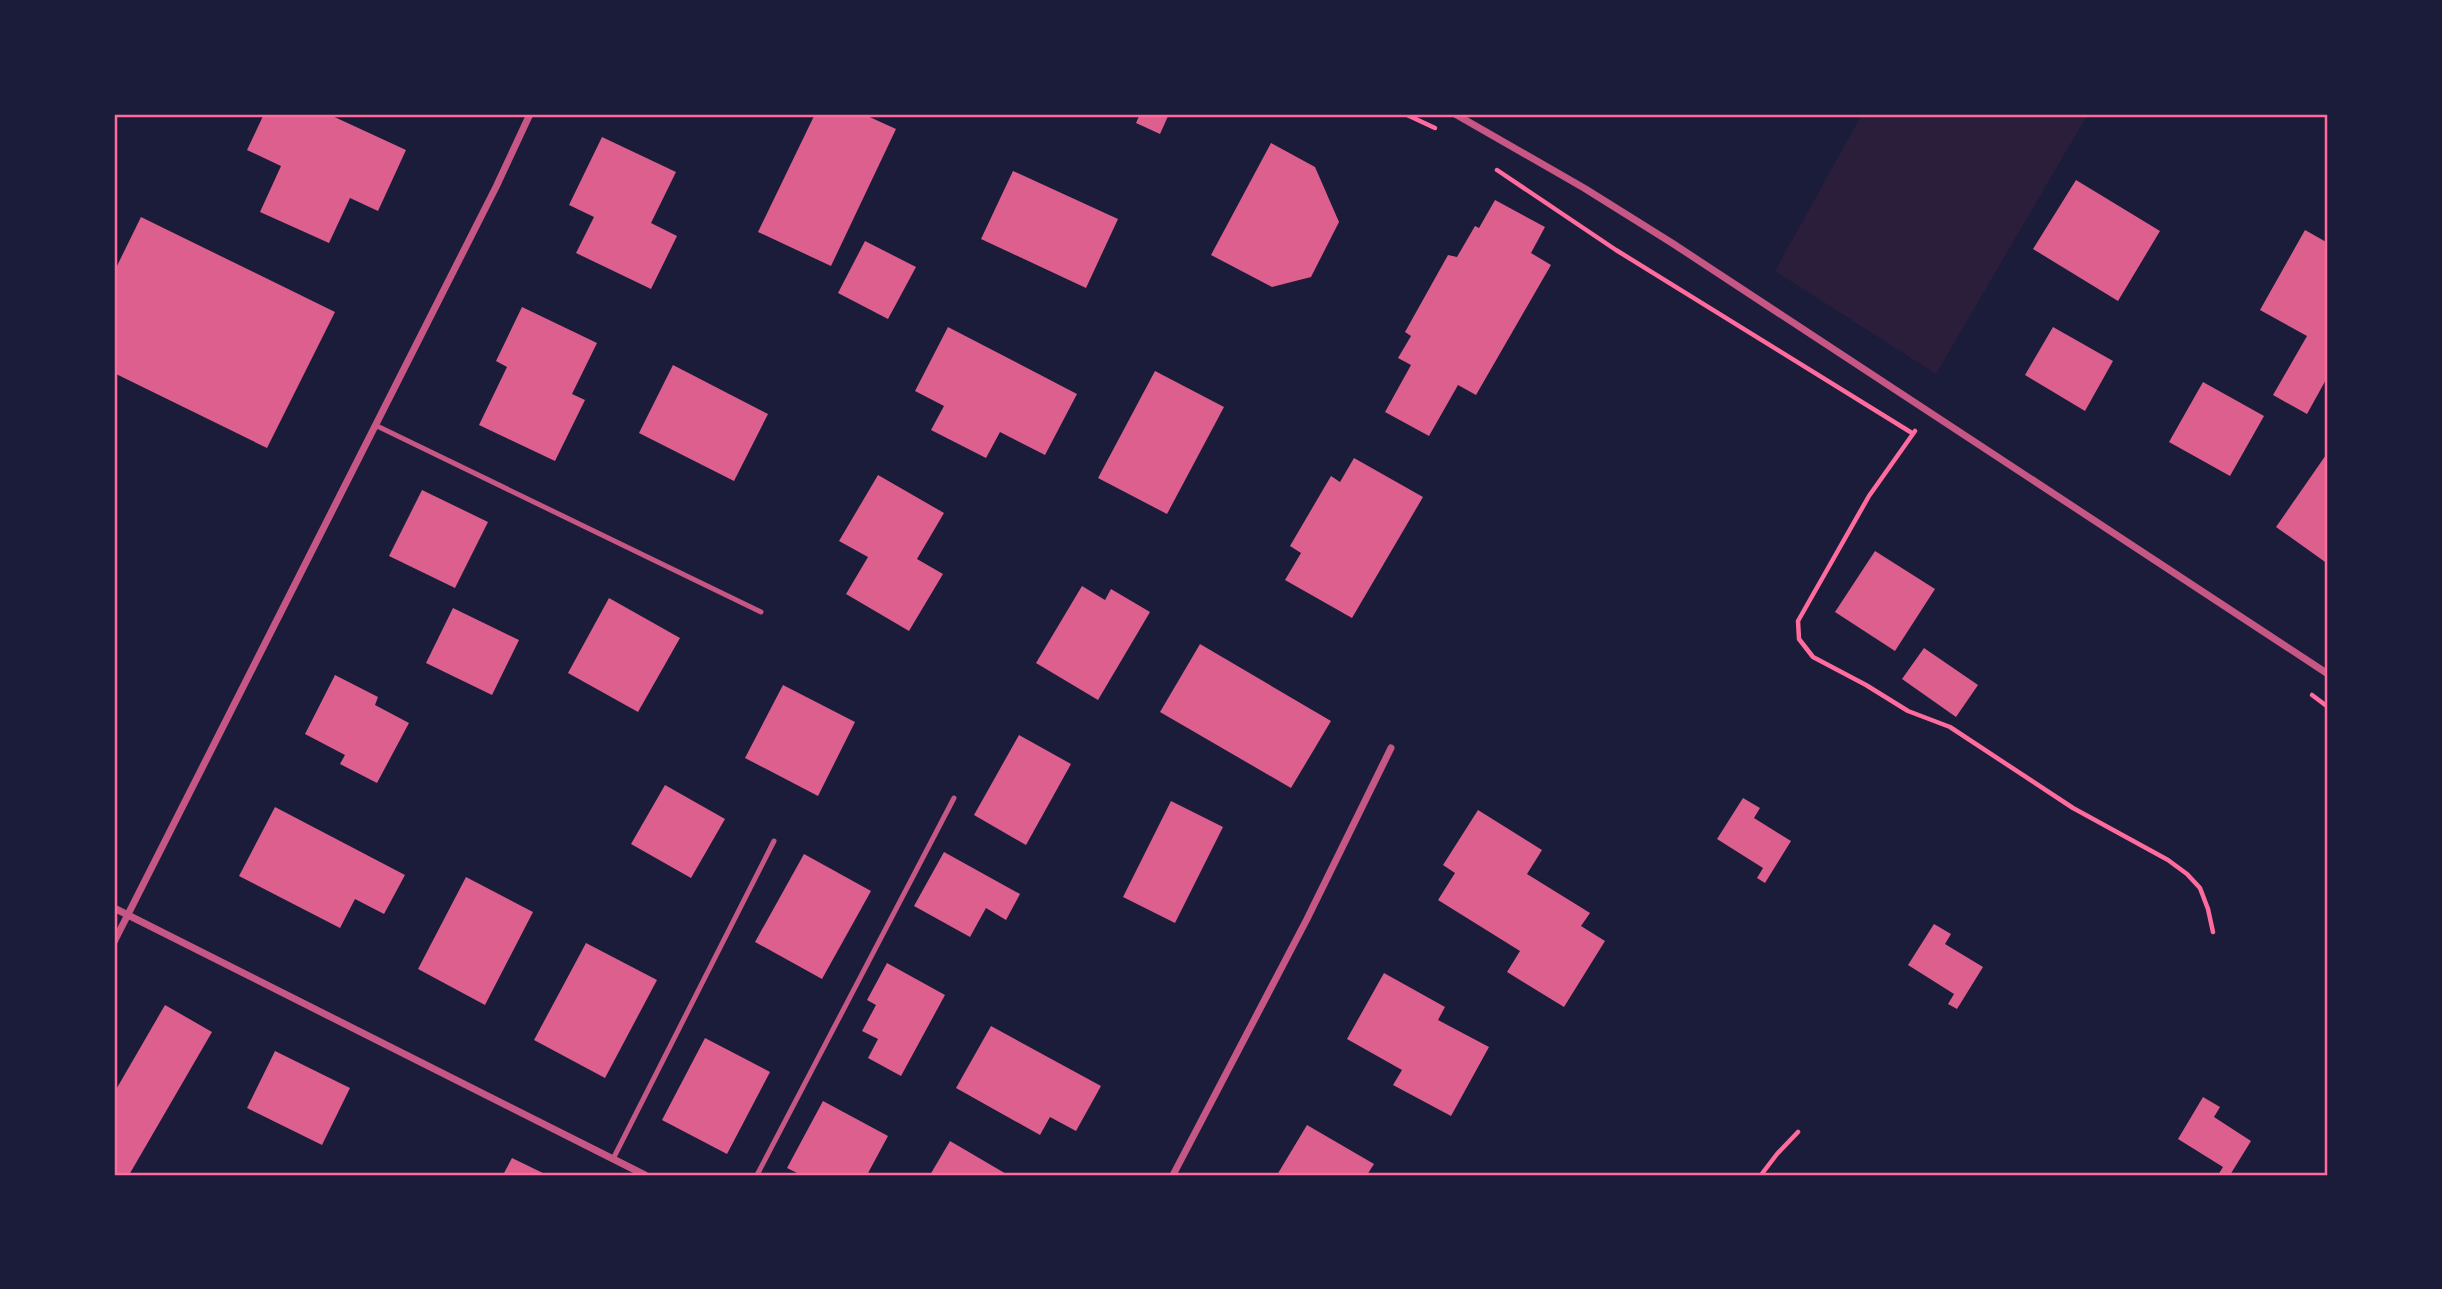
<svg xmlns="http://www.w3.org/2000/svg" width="2442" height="1289" font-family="Karla,sans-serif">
	<rect width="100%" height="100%" fill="#1b1b3a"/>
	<polygon fill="#2a1e3b" points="1862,114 2088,114 1936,374 1775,271"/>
	<g fill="#dd5f8e">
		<polygon points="264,114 328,114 406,150 378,211 350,198 329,243 260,212 281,166 247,150"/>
		<polygon points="815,114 863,114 896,129 831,266 758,232"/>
		<polygon points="1140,114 1169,114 1160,134 1136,123"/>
		<polygon points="602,137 676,172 651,223 677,236 651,289 576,253 594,217 569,205"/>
		<polygon points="1271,143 1315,167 1339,222 1311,277 1272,287 1211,255"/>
		<polygon points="1013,171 1118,219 1086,288 981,239"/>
		<polygon points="2076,180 2160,231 2118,301 2033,249"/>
		<polygon points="1495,200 1545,227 1531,253 1551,265 1476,395 1458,385 1429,436 1385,412 1411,365 1398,358 1411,336 1405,332 1448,255 1457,257 1475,226 1479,228"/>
		<polygon points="141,217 335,312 267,448 114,373 114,272"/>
		<polygon points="2305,230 2328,243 2328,376 2307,414 2273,395 2307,336 2260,310"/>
		<polygon points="865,241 916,267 888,319 838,293"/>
		<polygon points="522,307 597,343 572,394 585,400 555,461 479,425 507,367 496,361"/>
		<polygon points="948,327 1077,394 1045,455 1000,432 986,458 931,430 944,406 915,391"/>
		<polygon points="2053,327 2113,361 2085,411 2025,375"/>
		<polygon points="673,365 768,414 734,481 639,433"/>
		<polygon points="1155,371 1224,407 1167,514 1098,478"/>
		<polygon points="2203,382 2264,416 2230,476 2169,442"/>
		<polygon points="2328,452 2328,564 2276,527"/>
		<polygon points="1354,458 1423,497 1352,618 1285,580 1301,553 1290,546 1331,476 1340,482"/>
		<polygon points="878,475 944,513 917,559 943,574 909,631 846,594 868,557 839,541"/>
		<polygon points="422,490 488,522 455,588 389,556"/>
		<polygon points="1875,551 1935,589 1895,651 1835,612"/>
		<polygon points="1082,586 1105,600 1111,589 1150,612 1098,700 1036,663"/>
		<polygon points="609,598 680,638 638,712 568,673"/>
		<polygon points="453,608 519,640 492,695 426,663"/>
		<polygon points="1200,644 1331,721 1291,788 1160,712"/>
		<polygon points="1924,648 1978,685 1956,717 1902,679"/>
		<polygon points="335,675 378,697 375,705 409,723 377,783 340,764 345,755 305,734"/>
		<polygon points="783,685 855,722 818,796 745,758"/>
		<polygon points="1019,735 1071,764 1026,845 974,815"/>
		<polygon points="665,785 725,819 691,878 631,844"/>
		<polygon points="1743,798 1760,808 1754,818 1791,841 1765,883 1757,878 1763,868 1717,839"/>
		<polygon points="1171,801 1223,827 1175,923 1123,897"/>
		<polygon points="275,807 405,875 384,914 355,899 340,928 239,876"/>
		<polygon points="1478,810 1542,850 1527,874 1590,913 1581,926 1605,941 1564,1007 1507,972 1520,951 1438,900 1455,873 1443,865"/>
		<polygon points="944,852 1020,894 1006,920 986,908 970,937 914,906"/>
		<polygon points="804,854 871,891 822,979 755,942"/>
		<polygon points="466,877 533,912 485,1005 418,969"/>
		<polygon points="1934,924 1951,934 1945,944 1983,967 1957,1009 1948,1004 1954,994 1908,965"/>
		<polygon points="586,943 657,980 605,1078 534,1040"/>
		<polygon points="887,963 945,995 901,1076 868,1058 878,1039 862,1031 876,1005 867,1000"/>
		<polygon points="1384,973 1445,1007 1438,1020 1489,1047 1451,1116 1393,1085 1402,1070 1347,1039"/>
		<polygon points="165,1005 212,1032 129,1175 114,1175 114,1093"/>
		<polygon points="991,1026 1101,1086 1076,1131 1050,1117 1040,1135 956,1088"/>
		<polygon points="705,1038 770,1072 727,1154 662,1120"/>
		<polygon points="275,1051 350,1088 322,1145 247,1108"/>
		<polygon points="2203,1097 2220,1107 2214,1117 2251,1141 2230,1175 2218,1175 2223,1167 2178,1139"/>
		<polygon points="823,1101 888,1136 867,1175 801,1175 787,1168"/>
		<polygon points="1307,1125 1374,1164 1367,1175 1277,1175"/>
		<polygon points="950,1141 1008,1175 930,1175"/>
		<polygon points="512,1158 547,1175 503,1175"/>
	</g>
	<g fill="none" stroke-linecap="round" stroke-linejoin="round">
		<g stroke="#ff6b9d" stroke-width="4.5">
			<polyline points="1405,114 1435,128"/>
			<polyline points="1497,170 1616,250 1912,433"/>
			<polyline points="1915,431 1869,496 1798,621 1799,639 1813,657 1866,685 1908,711 1950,727 2073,808 2168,860 2187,874 2200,888 2208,909 2213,932"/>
			<polyline points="2312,695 2328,707"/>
			<polyline points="1761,1175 1777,1154 1798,1132"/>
		</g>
		<g stroke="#c65784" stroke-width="5">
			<polyline points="375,425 761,612"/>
			<polyline points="613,1159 774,841"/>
			<polyline points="757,1175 954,798"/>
		</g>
		<g stroke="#c65784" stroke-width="7">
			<polyline points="1455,114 1584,188 1672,243 2328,674"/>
			<polyline points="114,908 645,1175"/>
			<polyline points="114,942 496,187 530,114"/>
			<polyline points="1173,1175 1307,919 1391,748"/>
		</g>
	</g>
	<rect width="2442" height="1289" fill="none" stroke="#1b1b3a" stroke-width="231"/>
	<rect x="116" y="116" width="2210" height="1058" fill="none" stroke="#ff6b9d" stroke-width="2.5"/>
</svg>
